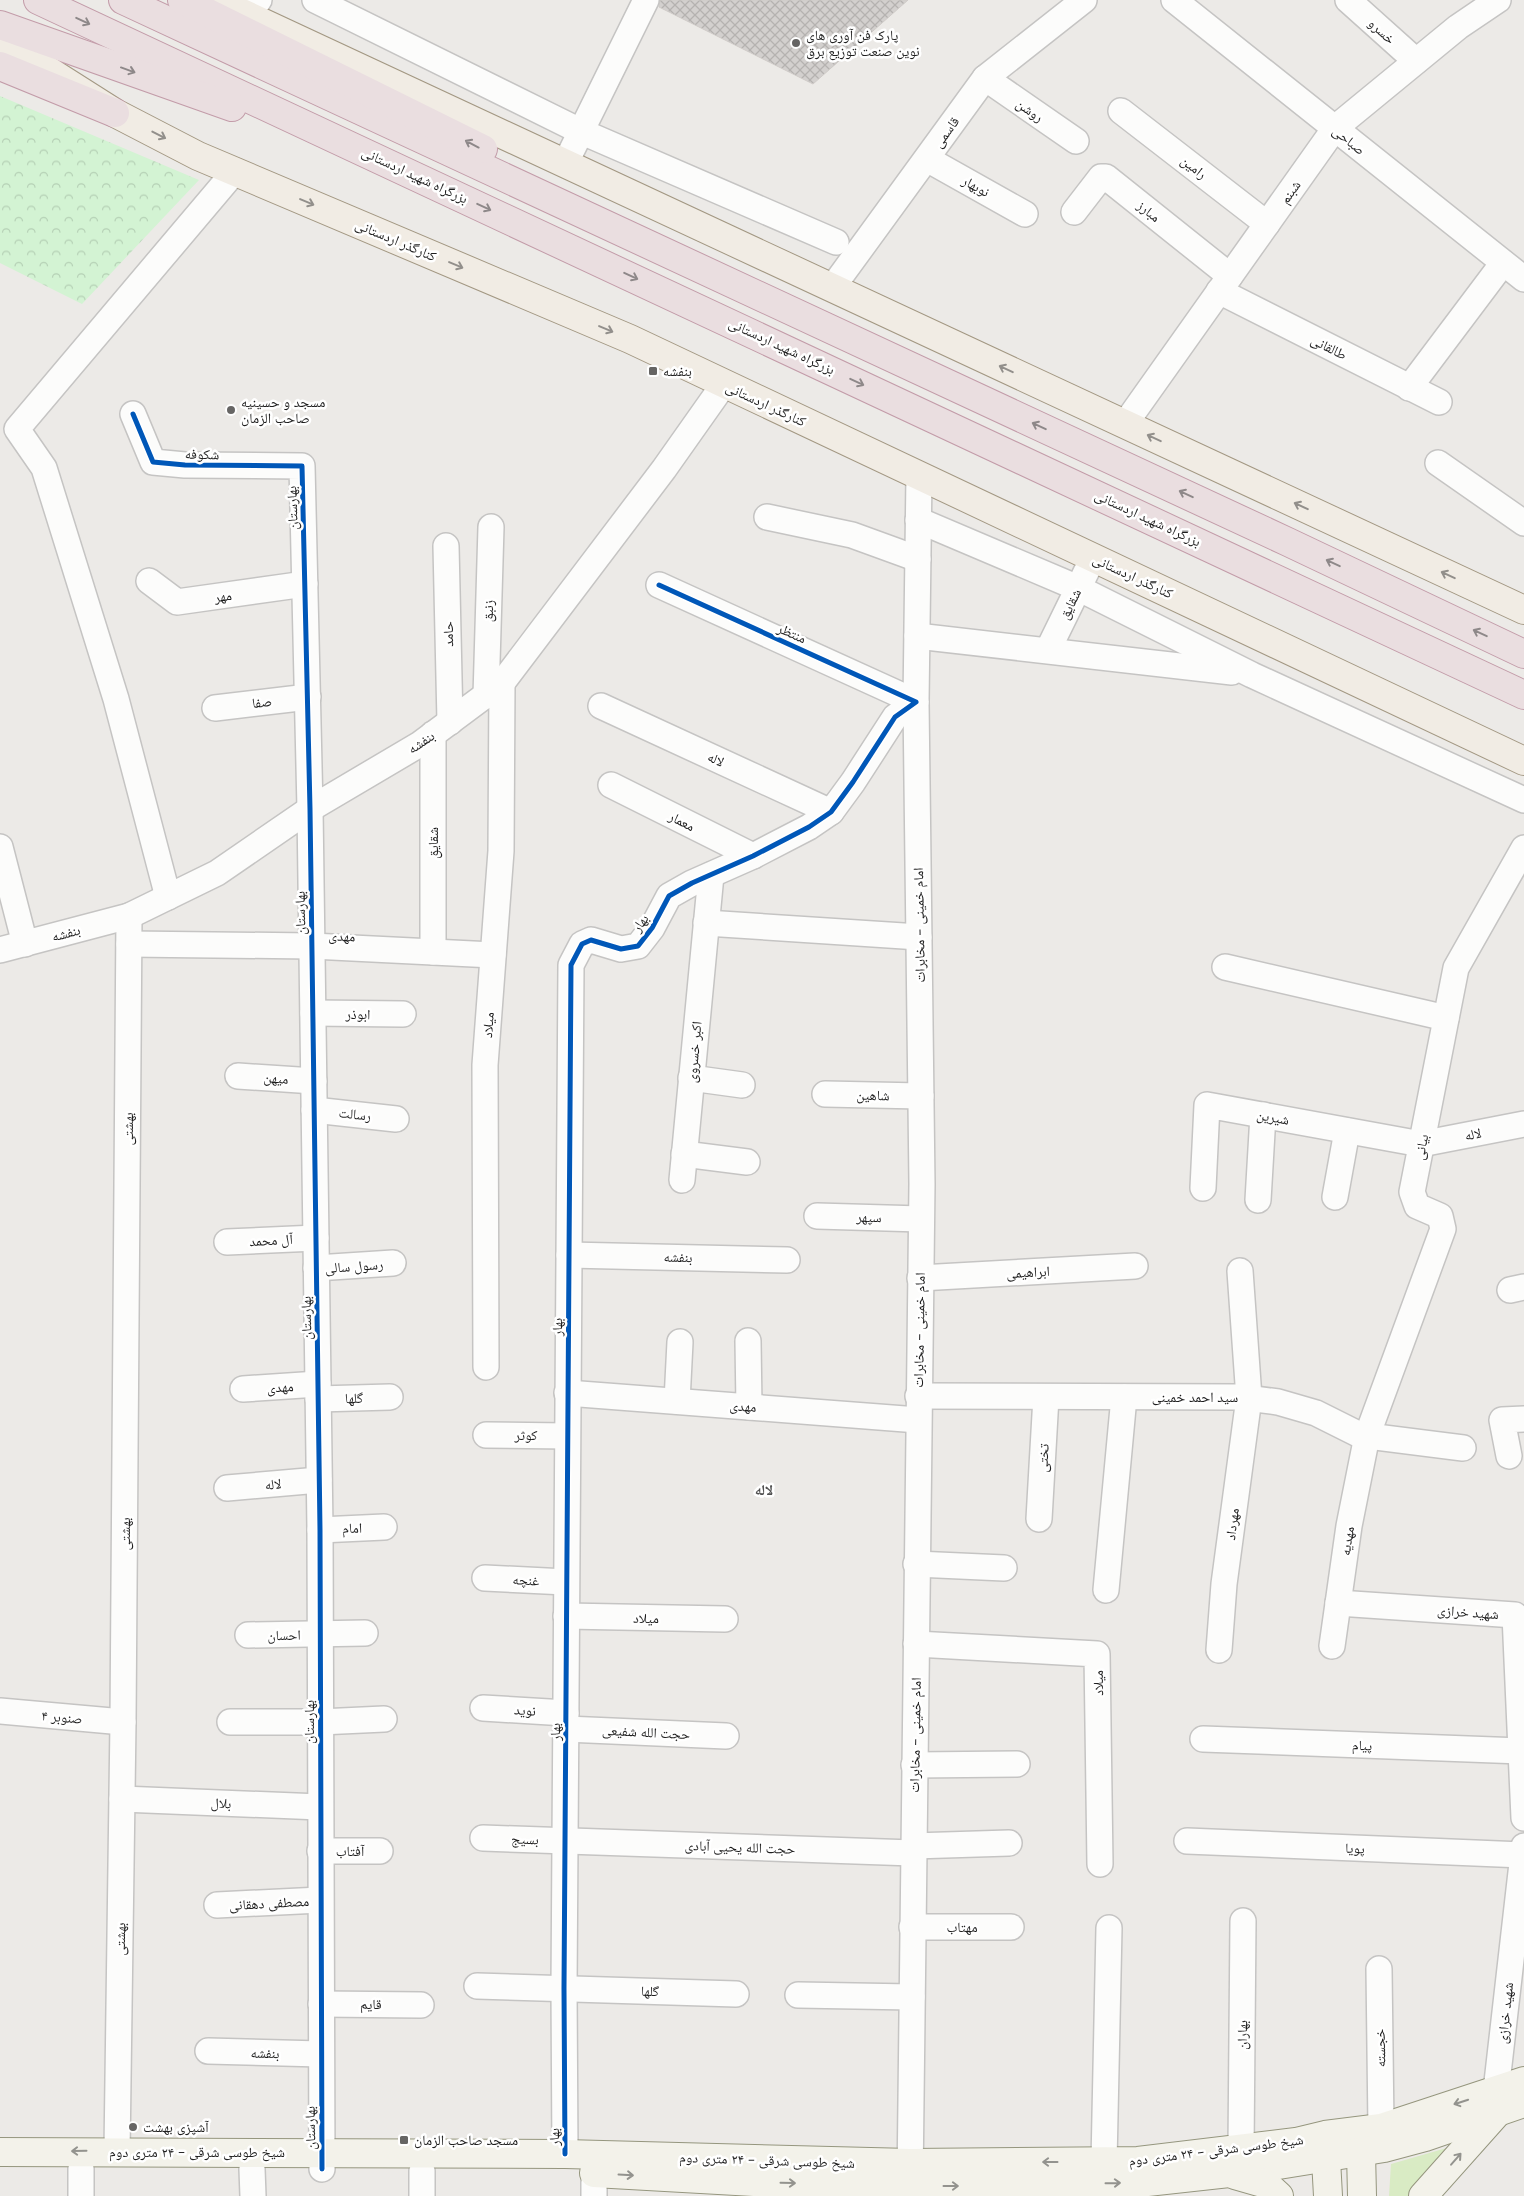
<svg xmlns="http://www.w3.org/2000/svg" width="1524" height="2196" font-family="'DM Sans','Noto Naskh Arabic',sans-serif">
	<defs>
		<pattern id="park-crowns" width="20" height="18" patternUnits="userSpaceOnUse" patternTransform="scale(1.25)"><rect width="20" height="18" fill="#d3f3d3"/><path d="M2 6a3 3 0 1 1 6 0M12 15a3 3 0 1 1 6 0" fill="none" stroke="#b5d0b5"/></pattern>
		<pattern id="building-cross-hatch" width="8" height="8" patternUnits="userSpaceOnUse" patternTransform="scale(1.25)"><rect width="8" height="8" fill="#d3d0ce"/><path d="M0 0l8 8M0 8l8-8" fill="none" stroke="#b5b2b0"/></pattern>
	</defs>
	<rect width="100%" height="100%" fill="#eceae7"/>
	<polygon fill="#d9ebc4" points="1450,2147 1416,2196 1389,2196 1391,2164"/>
	<polygon fill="url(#park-crowns)" points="0,96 199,180 82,304 0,263"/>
	<polygon fill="url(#building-cross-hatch)" stroke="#cfcbc8" points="660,0 908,0 813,84 659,7"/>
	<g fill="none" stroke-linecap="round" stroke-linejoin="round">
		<defs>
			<g id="street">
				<polyline points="315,0 580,131 836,242"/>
				<polyline points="1174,0 1524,279"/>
				<polyline points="1348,0 1416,61"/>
				<polyline points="247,15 259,0"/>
				<polyline points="985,78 1076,141"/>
				<polyline points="1121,111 1267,224"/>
				<polyline points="927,159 1025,214"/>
				<polyline points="565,164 646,0"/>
				<polyline points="1074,212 1101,177 1106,177 1230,276"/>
				<polyline points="832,288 985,78 1084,0"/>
				<polyline points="1219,291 1439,402"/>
				<polyline points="1409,388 1503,263"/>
				<polyline points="133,414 153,462 185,465 302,466 310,809 320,1530 322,2169"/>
				<polyline points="1125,424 1335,128 1458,27 1498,0"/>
				<polyline points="1438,463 1524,523"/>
				<polyline points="767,517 852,535 918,559"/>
				<polyline points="918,520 1078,588 1252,675 1524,800"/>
				<polyline points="446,546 450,722"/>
				<polyline points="149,581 177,602 305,584"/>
				<polyline points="917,636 1232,672"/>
				<polyline points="1048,650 1093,558"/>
				<polyline points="486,696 491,527"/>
				<polyline points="601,706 831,812"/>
				<polyline points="215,708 308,697"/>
				<polyline points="433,734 433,952"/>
				<polyline points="611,785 753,856"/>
				<polyline points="0,847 25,944"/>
				<polyline points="168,897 116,699 44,468 17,429 235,171"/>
				<polyline points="706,923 919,937"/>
				<polyline points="129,944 312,946 493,955"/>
				<polyline points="0,950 129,916 217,873 310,809 420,744 502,683 664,469 724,384"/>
				<polyline points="1225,967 1446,1018"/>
				<polyline points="313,1013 403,1014"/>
				<polyline points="238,1076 314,1081"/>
				<polyline points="691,1078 742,1085"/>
				<polyline points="825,1094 921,1096"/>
				<polyline points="314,1110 396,1119"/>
				<polyline points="684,1154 747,1162"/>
				<polyline points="682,1180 711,875"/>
				<polyline points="1203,1188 1207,1105 1421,1144 1524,1124"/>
				<polyline points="1335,1197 1347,1131"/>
				<polyline points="1258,1200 1263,1115"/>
				<polyline points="817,1216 921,1219"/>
				<polyline points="227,1242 316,1238"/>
				<polyline points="569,1255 787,1260"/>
				<polyline points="316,1268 393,1263"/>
				<polyline points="920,1278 1135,1266"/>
				<polyline points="1510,1290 1524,1287"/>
				<polyline points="748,1341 749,1407"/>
				<polyline points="486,1367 485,1065 501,851 502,683"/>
				<polyline points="243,1389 318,1384"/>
				<polyline points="567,1393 918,1420"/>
				<polyline points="918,1396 1239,1397 1278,1402 1316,1413 1360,1435 1463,1448"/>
				<polyline points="318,1399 390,1397"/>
				<polyline points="677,1401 680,1342"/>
				<polyline points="486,1435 567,1436"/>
				<polyline points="1509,1456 1502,1420 1524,1419"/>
				<polyline points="227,1488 319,1480"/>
				<polyline points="1039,1519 1046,1397"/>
				<polyline points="320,1530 384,1527"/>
				<polyline points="916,1564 1004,1568"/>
				<polyline points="485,1578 566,1582"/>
				<polyline points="1106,1590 1124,1397"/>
				<polyline points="1338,1603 1515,1615 1524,1818"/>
				<polyline points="566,1616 725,1619"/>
				<polyline points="248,1635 365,1633"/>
				<polyline points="916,1644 1097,1654 1100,1864"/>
				<polyline points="1332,1646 1349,1526 1367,1436 1443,1229 1440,1216 1417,1206 1412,1192 1456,968 1524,848"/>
				<polyline points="1219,1650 1224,1584 1249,1398 1240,1271"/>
				<polyline points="483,1708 566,1713"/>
				<polyline points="0,1711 123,1722"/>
				<polyline points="230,1722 320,1722 384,1719"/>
				<polyline points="566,1729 726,1736"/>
				<polyline points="1203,1739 1521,1751"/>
				<polyline points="914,1765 1017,1764"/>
				<polyline points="122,1799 320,1807"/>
				<polyline points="483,1838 913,1853"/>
				<polyline points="1187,1841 1523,1855"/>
				<polyline points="913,1846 1009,1843"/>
				<polyline points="320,1851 380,1851"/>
				<polyline points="217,1905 320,1900"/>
				<polyline points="912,1927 1011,1927"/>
				<polyline points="1379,1969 1381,2128"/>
				<polyline points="477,1986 736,1994"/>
				<polyline points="798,1995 912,1997"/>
				<polyline points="321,2004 421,2005"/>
				<polyline points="208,2051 321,2054"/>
				<polyline points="1496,2091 1524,1846"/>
				<polyline points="1241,2149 1243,1921"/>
				<polyline points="117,2151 123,1722 129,916"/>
				<polyline points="565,2154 564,1988 571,965 582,944 591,940 621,949 638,946 652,928 669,896 692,883 753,856 809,827 831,812 853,782 895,717 916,702 659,585"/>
				<polyline points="1104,2162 1109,1928"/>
				<polyline points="252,2169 253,2196"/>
				<polyline points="422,2171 422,2196"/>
				<polyline points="910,2183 922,1184 916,702 919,475"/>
				<polyline points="81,2196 81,2169"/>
				<polyline points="594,2196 594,2173"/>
			</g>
			<g id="secondary">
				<polyline points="1356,2136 1361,2152 1362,2196"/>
				<polyline points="1325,2141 1328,2196"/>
				<polyline points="0,2152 565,2154 910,2163 1138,2161 1296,2142 1325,2135 1381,2128 1524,2081"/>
				<polyline points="594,2173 754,2182 910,2185 1139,2183 1229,2173 1384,2148 1425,2137 1524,2103"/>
				<polyline points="1235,2175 1266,2184 1279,2196"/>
				<polyline points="1423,2196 1497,2113"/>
			</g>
			<g id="primary">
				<polyline points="214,0 1524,610"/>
				<polyline points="0,40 115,113 198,156 630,339 1524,761"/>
			</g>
			<g id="highway">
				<polyline points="38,0 1524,695"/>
				<polyline points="123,0 1288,542 1524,654"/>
				<polyline points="182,0 483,149"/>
				<polyline points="0,25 232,107"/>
				<polyline points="0,66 115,113"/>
			</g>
		</defs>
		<use href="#street" stroke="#c5c4c3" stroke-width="28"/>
		<use href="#secondary" stroke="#95967e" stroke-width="30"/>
		<use href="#primary" stroke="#a39883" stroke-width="30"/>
		<use href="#highway" stroke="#c39ca9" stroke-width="30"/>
		<use href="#street" stroke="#fcfcfb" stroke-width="25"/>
		<use href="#secondary" stroke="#f3f2ea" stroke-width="28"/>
		<use href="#primary" stroke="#f1ece4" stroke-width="28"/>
		<use href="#highway" stroke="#eadee0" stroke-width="28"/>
		<defs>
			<g id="cycleway">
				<polyline points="133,414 153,462 185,465 302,466 310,809 320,1530 322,2169"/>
				<polyline points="565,2154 564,1988 571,965 582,944 591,940 621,949 638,946 652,928 669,896 692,883 753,856 809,827 831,812 853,782 895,717 916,702 659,585"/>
			</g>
		</defs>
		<use href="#cycleway" stroke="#fff" stroke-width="8"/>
		<use href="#cycleway" stroke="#0057b8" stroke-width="5"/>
	</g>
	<defs><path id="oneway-shaft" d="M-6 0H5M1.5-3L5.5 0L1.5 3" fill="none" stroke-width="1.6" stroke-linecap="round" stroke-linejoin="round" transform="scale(1.25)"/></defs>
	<g stroke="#8e8889">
		<use href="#oneway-shaft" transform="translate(83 21) rotate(25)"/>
		<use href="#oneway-shaft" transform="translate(128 70) rotate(20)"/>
		<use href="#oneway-shaft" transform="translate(472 144) rotate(-152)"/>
		<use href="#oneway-shaft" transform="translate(484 207) rotate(25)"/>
		<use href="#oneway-shaft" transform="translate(631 276) rotate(25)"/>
		<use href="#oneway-shaft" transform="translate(857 382) rotate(25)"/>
		<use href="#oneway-shaft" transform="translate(1039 426) rotate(-155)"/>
		<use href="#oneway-shaft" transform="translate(1186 494) rotate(-155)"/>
		<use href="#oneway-shaft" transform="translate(1333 563) rotate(-155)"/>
		<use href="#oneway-shaft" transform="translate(1480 633) rotate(-155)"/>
	</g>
	<g stroke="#928f8b">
		<use href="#oneway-shaft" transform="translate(159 135) rotate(27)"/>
		<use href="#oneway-shaft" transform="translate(307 202) rotate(23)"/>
		<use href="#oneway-shaft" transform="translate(456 265) rotate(23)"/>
		<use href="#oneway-shaft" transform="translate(606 329) rotate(23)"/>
		<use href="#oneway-shaft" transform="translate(1006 369) rotate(-155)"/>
		<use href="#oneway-shaft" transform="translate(1154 438) rotate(-155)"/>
		<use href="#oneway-shaft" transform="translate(1301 506) rotate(-155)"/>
		<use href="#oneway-shaft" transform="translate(1448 575) rotate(-155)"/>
	</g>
	<g stroke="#93938e">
		<use href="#oneway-shaft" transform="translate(1461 2102) rotate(162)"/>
		<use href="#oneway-shaft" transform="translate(79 2151) rotate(179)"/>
		<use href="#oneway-shaft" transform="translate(1456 2159) rotate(-49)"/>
		<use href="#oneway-shaft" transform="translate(1050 2162) rotate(180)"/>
		<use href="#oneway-shaft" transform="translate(626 2175) rotate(3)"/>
		<use href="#oneway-shaft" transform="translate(788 2183) rotate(1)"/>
		<use href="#oneway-shaft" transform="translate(1113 2183) rotate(-1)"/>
		<use href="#oneway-shaft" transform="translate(951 2186)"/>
	</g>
	<g fill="#666564" stroke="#fff" stroke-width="2">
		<circle cx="796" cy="43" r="5"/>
		<rect x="648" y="366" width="10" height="10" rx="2.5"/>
		<circle cx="231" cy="410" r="5"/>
		<circle cx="133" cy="2127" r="5"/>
		<rect x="399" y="2135" width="10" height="10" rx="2.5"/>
	</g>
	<g text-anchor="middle" stroke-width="5" stroke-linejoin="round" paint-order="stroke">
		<g font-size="14" fill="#1e1e1e" stroke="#fff">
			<text transform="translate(1382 31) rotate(42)" y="5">خسرو</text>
			<text transform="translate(1030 110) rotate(35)" y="5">روشن</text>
			<text transform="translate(946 132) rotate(-54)" y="5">قاسمی</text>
			<text transform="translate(1349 140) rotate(39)" y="5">صباحی</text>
			<text transform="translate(1194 167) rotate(38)" y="5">رامین</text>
			<text transform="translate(415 175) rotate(25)" y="5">بزرگراه شهید اردستانی</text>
			<text transform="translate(976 186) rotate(29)" y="5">نوبهار</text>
			<text transform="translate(1290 192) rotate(-55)" y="5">شبنم</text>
			<text transform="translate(1149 211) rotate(39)" y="5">مبارز</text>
			<text transform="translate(396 240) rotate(23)" y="5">کنارگذر اردستانی</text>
			<text transform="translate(782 346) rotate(25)" y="5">بزرگراه شهید اردستانی</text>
			<text transform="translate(1329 347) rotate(27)" y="5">طالقانی</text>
			<text transform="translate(766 404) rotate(25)" y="5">کنارگذر اردستانی</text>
			<text transform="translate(202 454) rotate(1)" y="5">شکوفه</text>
			<text transform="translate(292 508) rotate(-92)" y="5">بهارستان</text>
			<text transform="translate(1148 518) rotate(25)" y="5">بزرگراه شهید اردستانی</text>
			<text transform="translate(1133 576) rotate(25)" y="5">کنارگذر اردستانی</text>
			<text transform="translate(223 596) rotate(-8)" y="5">مهر</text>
			<text transform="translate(1070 604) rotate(-64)" y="5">شقایق</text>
			<text transform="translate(488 611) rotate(-88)" y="5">زنبق</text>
			<text transform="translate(792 633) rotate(24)" y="5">منتظر</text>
			<text transform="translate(448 634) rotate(-91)" y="5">حامد</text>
			<text transform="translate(262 702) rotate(-6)" y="5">صفا</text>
			<text transform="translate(421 742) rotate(-34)" y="5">بنفشه</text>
			<text transform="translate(716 759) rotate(25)" y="5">لاله</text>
			<text transform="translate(682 821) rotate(27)" y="5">معمار</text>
			<text transform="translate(433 843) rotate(-90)" y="5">شقایق</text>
			<text transform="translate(300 913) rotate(-91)" y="5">بهارستان</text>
			<text transform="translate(640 923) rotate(-56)" y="5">بهار</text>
			<text transform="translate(919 925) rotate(-91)" y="5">امام خمینی - مخابرات</text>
			<text transform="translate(66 933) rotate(-15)" y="5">بنفشه</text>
			<text transform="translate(342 936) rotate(3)" y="5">مهدی</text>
			<text transform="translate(358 1014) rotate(1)" y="5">ابوذر</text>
			<text transform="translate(488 1025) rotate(-86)" y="5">میلاد</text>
			<text transform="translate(694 1052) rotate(-85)" y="5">اکبر خسروی</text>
			<text transform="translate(276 1078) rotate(4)" y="5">میهن</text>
			<text transform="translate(873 1095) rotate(1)" y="5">شاهین</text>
			<text transform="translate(355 1114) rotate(6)" y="5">رسالت</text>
			<text transform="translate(1273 1117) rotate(10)" y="5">شیرین</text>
			<text transform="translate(128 1129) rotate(-90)" y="5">بهشتی</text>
			<text transform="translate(1473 1134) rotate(-11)" y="5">لاله</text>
			<text transform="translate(1421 1147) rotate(-79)" y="5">بیانی</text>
			<text transform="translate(869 1217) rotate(2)" y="5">سپهر</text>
			<text transform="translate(271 1240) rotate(-3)" y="5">آل محمد</text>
			<text transform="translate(678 1257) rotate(1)" y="5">بنفشه</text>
			<text transform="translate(354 1266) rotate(-4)" y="5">رسول سالی</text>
			<text transform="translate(1028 1272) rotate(-3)" y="5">ابراهیمی</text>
			<text transform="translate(306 1318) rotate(-91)" y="5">بهارستان</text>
			<text transform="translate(557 1327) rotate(-89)" y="5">بهار</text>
			<text transform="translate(919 1330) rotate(-89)" y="5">امام خمینی - مخابرات</text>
			<text transform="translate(280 1387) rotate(-4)" y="5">مهدی</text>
			<text x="1195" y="1402">سید احمد خمینی</text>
			<text transform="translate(354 1398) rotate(-2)" y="5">گلها</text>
			<text transform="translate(743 1406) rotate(4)" y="5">مهدی</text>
			<text transform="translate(526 1435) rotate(1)" y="5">کوثر</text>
			<text transform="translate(1043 1458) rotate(-87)" y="5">تختی</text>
			<text transform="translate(273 1484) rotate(-5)" y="5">لاله</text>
			<text transform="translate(1232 1524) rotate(-83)" y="5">مهرداد</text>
			<text transform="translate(352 1528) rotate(-2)" y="5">امام</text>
			<text transform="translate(125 1534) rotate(-90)" y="5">بهشتی</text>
			<text transform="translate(1347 1541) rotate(-81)" y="5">مهدیه</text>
			<text transform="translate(526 1580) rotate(3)" y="5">غنچه</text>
			<text transform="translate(1468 1612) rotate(4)" y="5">شهید خرازی</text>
			<text transform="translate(646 1618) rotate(1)" y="5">میلاد</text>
			<text transform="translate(284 1635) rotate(-1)" y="5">احسان</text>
			<text transform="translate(1098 1683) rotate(-91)" y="5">میلاد</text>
			<text transform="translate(525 1710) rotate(4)" y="5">نوید</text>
			<text transform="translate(62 1717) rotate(5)" y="5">صنوبر ۴</text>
			<text transform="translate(309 1722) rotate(-90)" y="5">بهارستان</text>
			<text transform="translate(555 1732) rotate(-90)" y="5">بهار</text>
			<text transform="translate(646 1732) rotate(3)" y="5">حجت الله شفیعی</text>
			<text transform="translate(915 1735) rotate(-89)" y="5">امام خمینی - مخابرات</text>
			<text transform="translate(1362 1745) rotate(2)" y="5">پیام</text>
			<text transform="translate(221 1803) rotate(3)" y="5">بلال</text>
			<text transform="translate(525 1839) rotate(2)" y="5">بسیج</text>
			<text transform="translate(740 1847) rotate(2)" y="5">حجت الله یحیی آبادی</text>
			<text transform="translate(1355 1848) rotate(2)" y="5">پویا</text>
			<text x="350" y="1856">آفتاب</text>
			<text transform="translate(269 1903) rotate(-3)" y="5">مصطفی دهقانی</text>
			<text x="962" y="1932">مهتاب</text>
			<text transform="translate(120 1939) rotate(-89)" y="5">بهشتی</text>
			<text transform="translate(650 1991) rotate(2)" y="5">گلها</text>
			<text transform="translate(371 2004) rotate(1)" y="5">قایم</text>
			<text transform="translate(1505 2013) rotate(-84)" y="5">شهید خرازی</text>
			<text transform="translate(1242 2035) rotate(-89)" y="5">بهاران</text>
			<text transform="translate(1380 2048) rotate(-91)" y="5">خجسته</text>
			<text transform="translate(265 2053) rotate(1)" y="5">بنفشه</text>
			<text transform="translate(310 2128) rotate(-91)" y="5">بهارستان</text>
			<text transform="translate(554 2137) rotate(-91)" y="5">بهار</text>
			<text transform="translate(1216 2150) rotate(-7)" y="5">شیخ طوسی شرقی - ۲۴ متری دوم</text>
			<text x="197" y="2157">شیخ طوسی شرقی - ۲۴ متری دوم</text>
			<text transform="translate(767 2160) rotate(2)" y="5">شیخ طوسی شرقی - ۲۴ متری دوم</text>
		</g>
		<g font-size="14" fill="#1e1e1e" stroke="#fff" text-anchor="start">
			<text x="806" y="40">پارک فن آوری های<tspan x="806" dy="16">نوین صنعت توزیع برق</tspan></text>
			<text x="663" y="376">بنفشه</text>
			<text x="241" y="407">مسجد و حسینیه<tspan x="241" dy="16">صاحب الزمان</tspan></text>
			<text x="143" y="2132">آشپزی بهشت</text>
			<text x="414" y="2145">مسجد صاحب الزمان</text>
		</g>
		<g font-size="15" font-weight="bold" fill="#515151" stroke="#fff">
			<text x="764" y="1495">لاله</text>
		</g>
	</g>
</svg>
